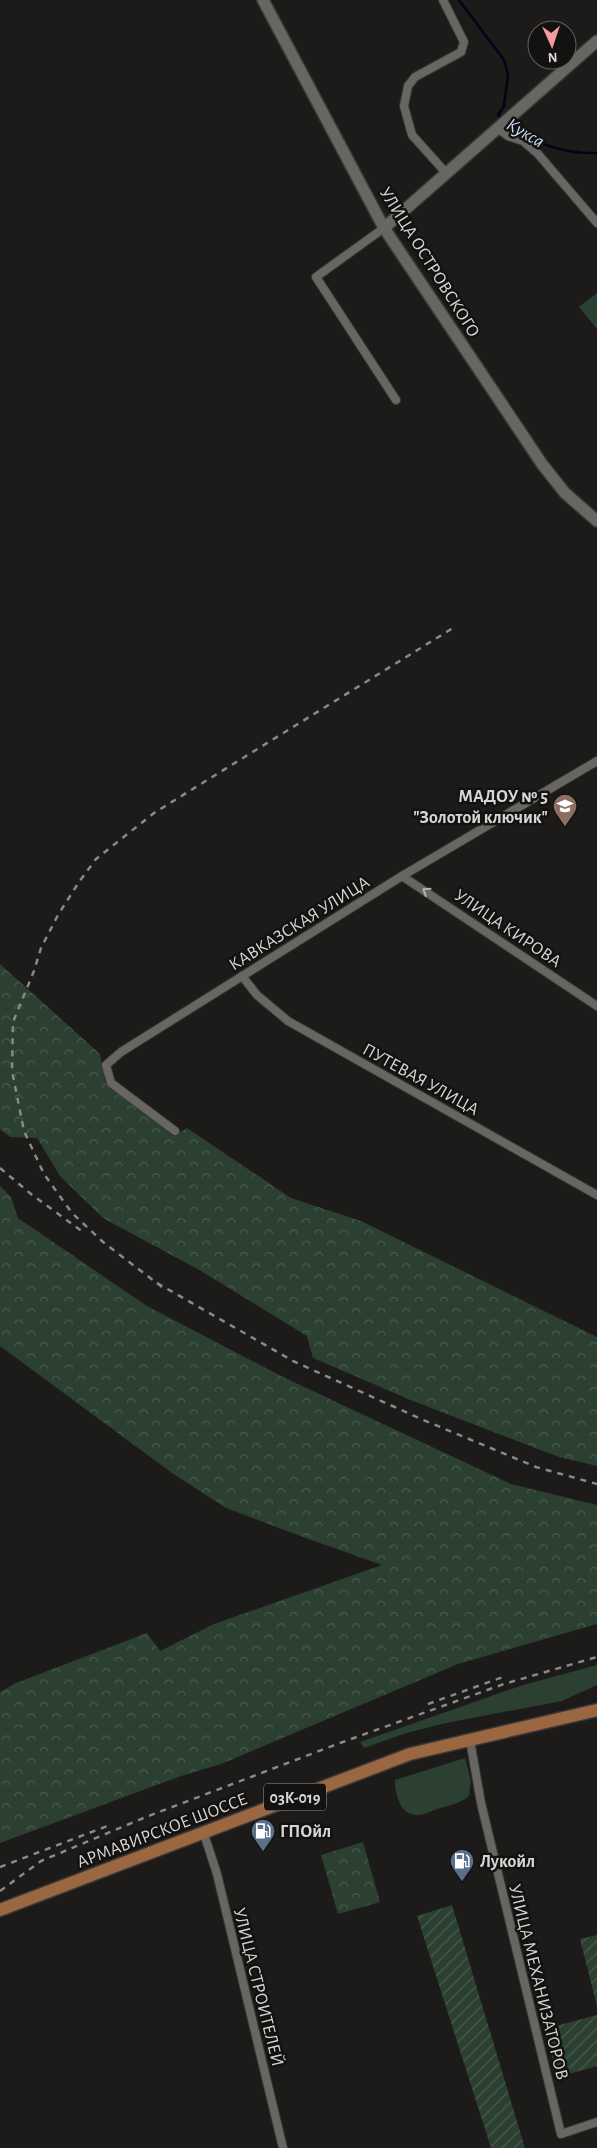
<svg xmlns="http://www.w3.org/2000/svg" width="597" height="2148" font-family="'Alegreya Sans',sans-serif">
	<defs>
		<pattern id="forest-crowns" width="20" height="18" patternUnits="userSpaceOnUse" patternTransform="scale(1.25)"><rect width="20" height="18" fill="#2b4030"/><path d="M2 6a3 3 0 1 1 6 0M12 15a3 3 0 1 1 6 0" fill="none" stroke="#495b4d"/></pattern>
		<pattern id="garden-furrows" width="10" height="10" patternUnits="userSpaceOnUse" patternTransform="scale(1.25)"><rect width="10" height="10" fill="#2b4030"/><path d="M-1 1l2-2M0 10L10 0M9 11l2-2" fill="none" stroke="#495b4d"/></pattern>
	</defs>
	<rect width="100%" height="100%" fill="#1c1b19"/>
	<g fill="#2b4030">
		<polygon points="597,293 597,329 579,307"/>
		<polygon points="597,1665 597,1685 562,1701 446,1723 406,1733 364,1748 360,1742 523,1685"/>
		<path d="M465,1758L471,1781L469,1796C461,1803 451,1805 440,1808C433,1810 425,1815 418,1815C400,1816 395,1794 395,1780Z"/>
	</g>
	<g fill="url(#forest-crowns)">
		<polygon points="0,964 100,1054 105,1082 173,1136 187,1128 291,1198 361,1221 597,1337 597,1466 559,1457 413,1401 313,1358 307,1336 201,1271 103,1218 60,1176 37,1138 10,1137 0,1129"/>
		<polygon points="0,1186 11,1197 18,1218 147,1306 283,1377 511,1484 597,1505 597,1624 458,1664 221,1764 181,1776 0,1843 0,1692 16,1683 147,1633 160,1651 214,1624 382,1565 303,1537 226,1508 172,1473 0,1346"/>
		<polygon points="363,1842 380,1902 338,1914 321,1855"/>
	</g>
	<g fill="url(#garden-furrows)">
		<polygon points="452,1905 525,2148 491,2148 417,1916"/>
		<polygon points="597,1935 597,2006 580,1939"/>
		<polygon points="597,2015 597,2066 558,2077 544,2029"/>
	</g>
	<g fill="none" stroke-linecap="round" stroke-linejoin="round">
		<g stroke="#010417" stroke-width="2.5">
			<polyline points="459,0 504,60 508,74 504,106 498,115 502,119"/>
			<path d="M508,125C535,144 563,154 597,153"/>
		</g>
		<defs>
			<g id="street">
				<polyline points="443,0 464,42 461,52 415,77 408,86 404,106 412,135 447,174"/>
				<polyline points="497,128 508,136 523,141 538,154 597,223"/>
				<polyline points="384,228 316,277 396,400"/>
				<polyline points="402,876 597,1006"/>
				<polyline points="242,976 257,995 288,1021 597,1195"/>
				<polyline points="175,1131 111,1083 106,1065 121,1052 402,876 597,761"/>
				<polyline points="470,1740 481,1803 561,2134 597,2122"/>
				<polyline points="204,1834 217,1874 283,2148"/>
			</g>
			<g id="secondary">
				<polyline points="263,0 384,228 542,464 565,493 597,521"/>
				<polyline points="384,228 597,41"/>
			</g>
			<polyline id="primary" points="0,1910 410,1754 597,1710"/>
		</defs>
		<use href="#street" stroke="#393836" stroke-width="10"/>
		<use href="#secondary" stroke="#393836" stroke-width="14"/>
		<use href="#primary" stroke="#393836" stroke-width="15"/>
		<use href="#street" stroke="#686663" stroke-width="8"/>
		<use href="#secondary" stroke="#686663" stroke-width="11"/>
		<use href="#primary" stroke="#9b6741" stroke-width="12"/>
		<g stroke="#8a8987" stroke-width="2.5" stroke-dasharray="6 6" stroke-linecap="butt">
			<polyline points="0,1168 31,1194 83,1232"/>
			<polyline points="157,1283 293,1361 421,1419 536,1467 597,1484"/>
			<polyline points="162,1287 103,1242 72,1213 44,1174 24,1131 12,1071 13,1022 34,971 41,948 58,915 79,882 96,859 154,813 453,628"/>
			<polyline points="428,1704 503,1677"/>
			<polyline points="0,1867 110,1825"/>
			<polyline points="0,1891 41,1861 146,1817 340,1743 504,1684 597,1657"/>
		</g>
	</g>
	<defs><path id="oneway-chevron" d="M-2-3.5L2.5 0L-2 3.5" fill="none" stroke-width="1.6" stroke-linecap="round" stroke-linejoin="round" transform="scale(1.25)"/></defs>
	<use stroke="#b5b4b1" href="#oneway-chevron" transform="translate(426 891) rotate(-147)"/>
	<defs>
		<symbol id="school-pin" viewBox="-11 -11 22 30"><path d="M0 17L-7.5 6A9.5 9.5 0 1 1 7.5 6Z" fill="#8d6e63" stroke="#131210"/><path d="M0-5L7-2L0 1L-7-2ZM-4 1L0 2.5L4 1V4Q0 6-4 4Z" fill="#fff"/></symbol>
		<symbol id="fuel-pin" viewBox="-11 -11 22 30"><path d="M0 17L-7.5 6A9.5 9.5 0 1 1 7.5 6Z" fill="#5c6f8a" stroke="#131210"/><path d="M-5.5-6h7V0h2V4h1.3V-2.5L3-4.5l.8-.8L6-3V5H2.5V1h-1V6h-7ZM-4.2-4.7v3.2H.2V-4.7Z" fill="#fff"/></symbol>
	</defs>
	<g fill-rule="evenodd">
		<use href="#school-pin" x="551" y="792" width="28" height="38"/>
		<use href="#fuel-pin" x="249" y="1817" width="28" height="38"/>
		<use href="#fuel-pin" x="448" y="1847" width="28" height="38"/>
	</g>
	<g text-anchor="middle" stroke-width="5" stroke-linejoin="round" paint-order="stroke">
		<rect fill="#131210" stroke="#9c9a98" stroke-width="1" x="264" y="1783.5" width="62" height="27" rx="4"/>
		<g font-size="16" font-weight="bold" fill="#d6d5d3">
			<text x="295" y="1803">03К-019</text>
		</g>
		<g font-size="18" fill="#d6d5d3" stroke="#131210">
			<text transform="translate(430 262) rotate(58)" y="6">УЛИЦА ОСТРОВСКОГО</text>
			<text transform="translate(299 923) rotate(-32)" y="6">КАВКАЗСКАЯ УЛИЦА</text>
			<text transform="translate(508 928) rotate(34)" y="6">УЛИЦА КИРОВА</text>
			<text transform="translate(421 1079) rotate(29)" y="6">ПУТЕВАЯ УЛИЦА</text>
			<text transform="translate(162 1830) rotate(-21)" y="6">АРМАВИРСКОЕ ШОССЕ</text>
			<text transform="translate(539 1982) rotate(76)" y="6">УЛИЦА МЕХАНИЗАТОРОВ</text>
			<text transform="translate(259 1987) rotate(76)" y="6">УЛИЦА СТРОИТЕЛЕЙ</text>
		</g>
		<g font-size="18" font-weight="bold" fill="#d6d5d3" stroke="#131210" text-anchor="start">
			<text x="548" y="802" text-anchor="end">МАДОУ № 5<tspan x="548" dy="21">"Золотой ключик"</tspan></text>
			<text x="280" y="1837">ГПОйл</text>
			<text x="480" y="1867">Лукойл</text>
		</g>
		<g font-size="19" font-style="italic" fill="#cadafa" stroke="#131210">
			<text transform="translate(526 132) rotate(30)" y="7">Кукса</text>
		</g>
	</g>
	<g transform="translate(552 45) rotate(177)"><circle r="24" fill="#131210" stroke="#61605e"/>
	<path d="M0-4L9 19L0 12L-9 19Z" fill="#f59b9d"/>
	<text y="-8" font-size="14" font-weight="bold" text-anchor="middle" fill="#d6d5d3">N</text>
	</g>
</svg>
